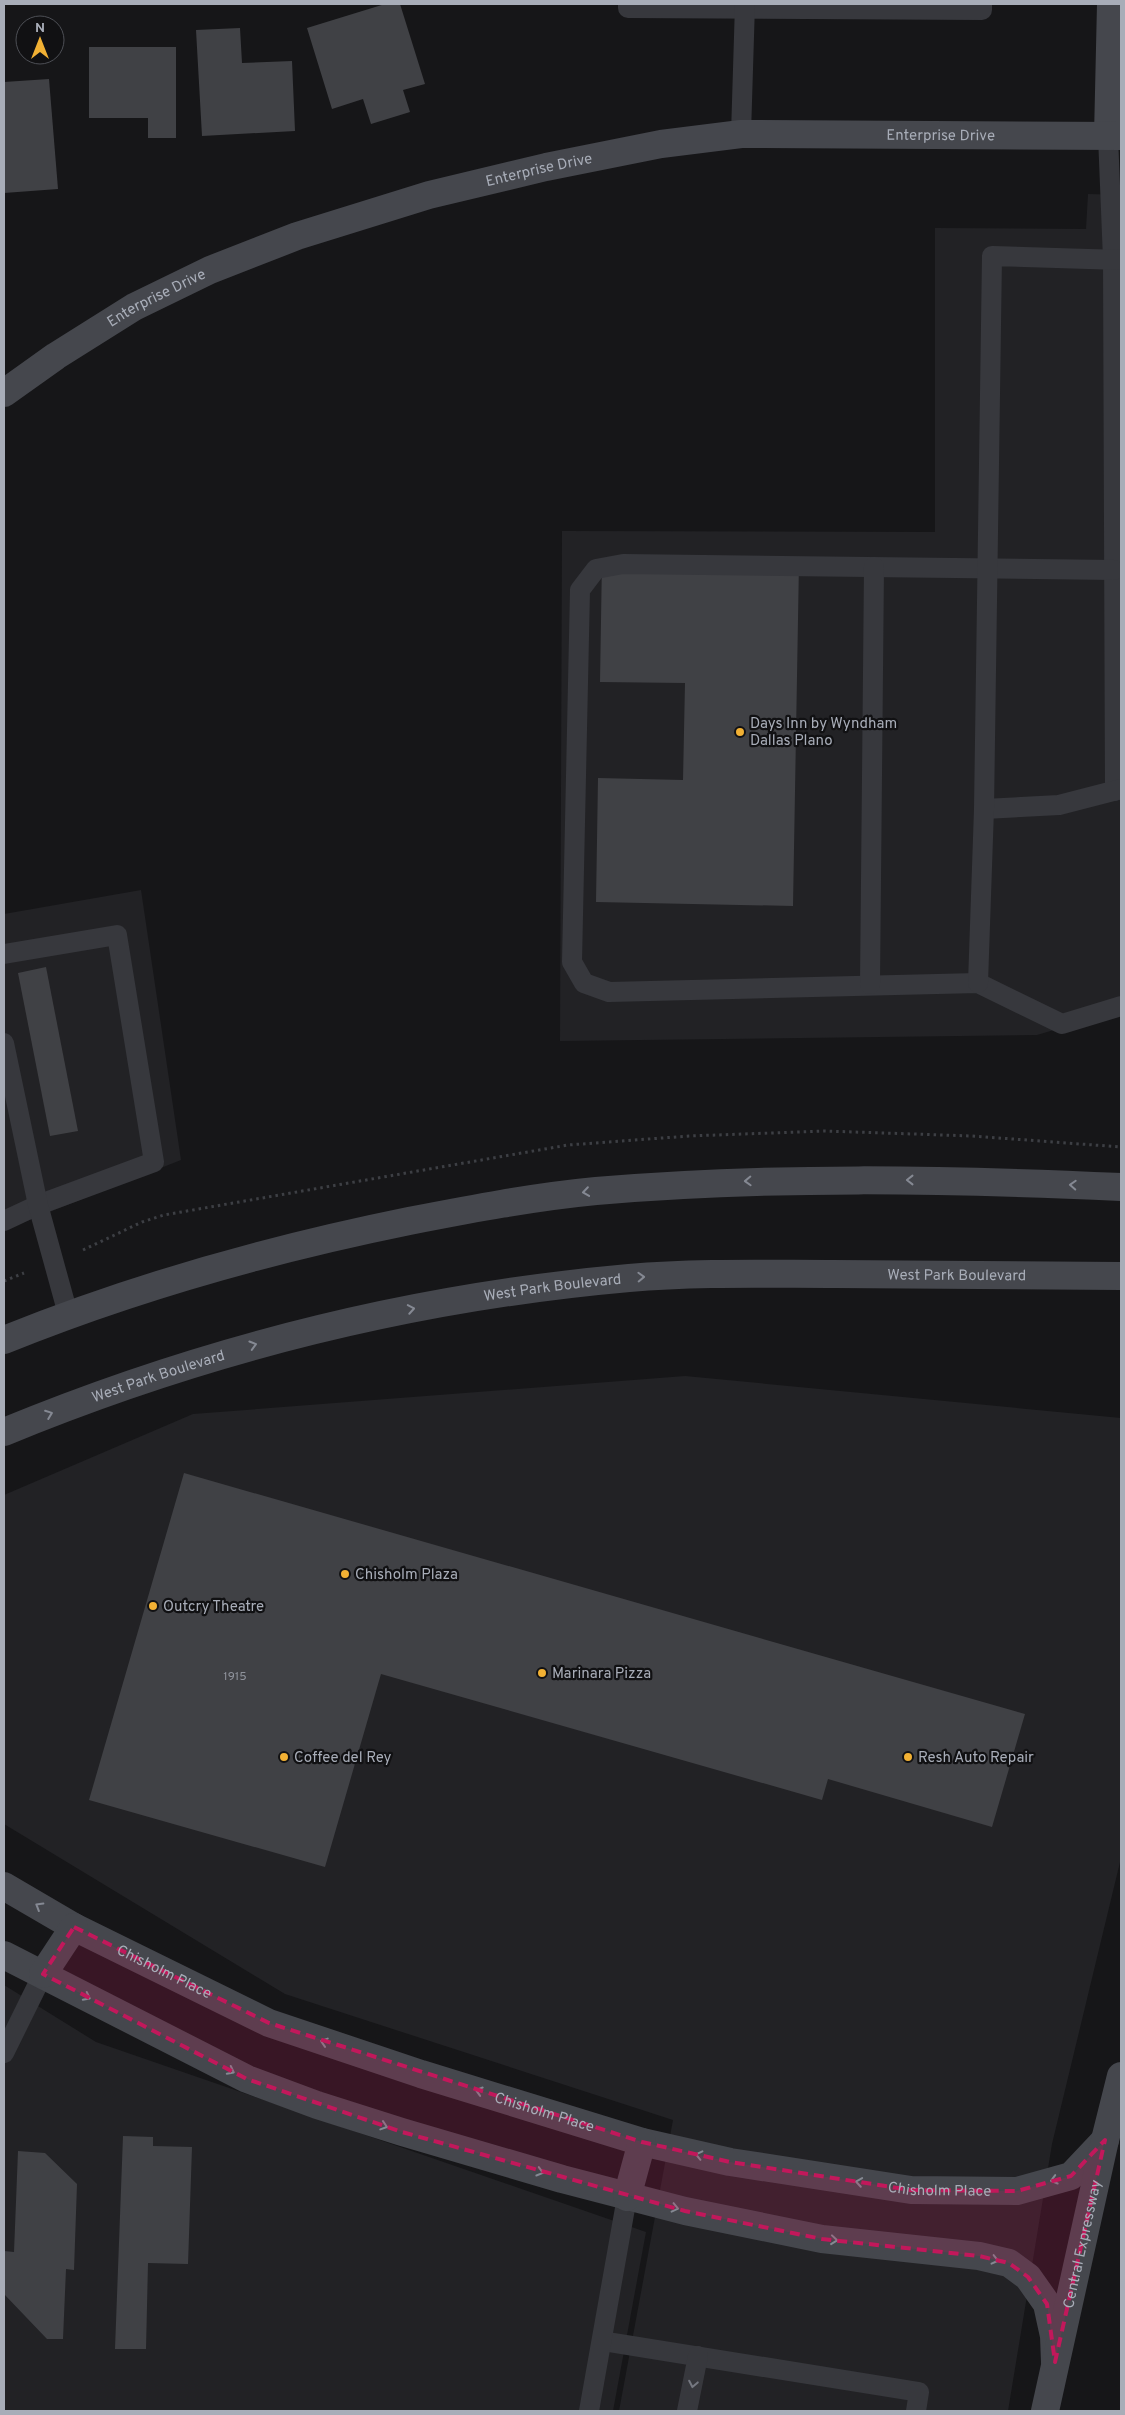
<svg xmlns="http://www.w3.org/2000/svg" width="1125" height="2415" font-family="Overpass,sans-serif">
	<rect width="100%" height="100%" fill="#161618"/>
	<g fill="#222225">
		<polygon points="1088,194 1121,195 1121,1010 1037,1035 560,1041 562,531 935,532 935,228 1086,229"/>
		<polygon points="141,890 181,1160 4,1230 4,914"/>
		<polygon points="685,1376 1121,1418 1121,1858 1052,2144 1008,2411 619,2411 673,2120 285,1994 4,1824 4,1495 193,1414"/>
		<polygon points="4,1985 96,2042 646,2232 613,2411 4,2411"/>
	</g>
	<g fill="#404145">
		<polygon points="385,4 400,4 425,84 403,90 410,112 371,124 363,99 332,109 307,28"/>
		<polygon points="240,28 242,63 292,61 295,131 202,136 196,30"/>
		<polygon points="89,47 176,47 176,138 148,138 148,118 89,118"/>
		<polygon points="49,79 58,189 4,193 4,82"/>
		<polygon points="602,559 799,562 793,906 596,902 598,778 683,780 685,683 600,682"/>
		<polygon points="46,967 78,1131 50,1136 18,973"/>
		<polygon points="184,1473 1025,1714 992,1827 828,1779 822,1800 381,1674 325,1867 89,1800"/>
		<polygon points="123,2136 153,2137 153,2146 192,2147 188,2264 148,2263 146,2349 115,2349"/>
		<polygon points="18,2151 45,2153 77,2184 74,2270 66,2269 63,2339 47,2339 4,2294 4,2251 14,2252"/>
	</g>
	<g fill="none" stroke-linecap="round" stroke-linejoin="round">
		<g stroke="#3d3f44" stroke-width="3" stroke-dasharray="2.5 4" stroke-linecap="butt">
			<polyline points="83,1250 142,1222 164,1215 568,1145 689,1136 825,1131 972,1136 1121,1147"/>
			<polyline points="4,1281 24,1273"/>
		</g>
		<g stroke="#37383d" stroke-width="20">
			<polyline points="628,4 628,8 982,10 982,4"/>
			<polyline points="741,134 745,4"/>
			<polyline points="1108,136 1113,259 1115,791"/>
			<polyline points="1114,570 623,564 596,569 580,590 572,962 584,983 609,992 978,983 1062,1024 1121,1006"/>
			<polyline points="984,809 1059,805 1121,789"/>
			<polyline points="4,954 117,935 154,1162 38,1205 4,1221"/>
			<polyline points="978,983 984,809 992,256 1121,260"/>
			<polyline points="870,984 874,567"/>
			<polyline points="4,1043 38,1205 68,1314"/>
			<polyline points="4,2053 43,1974"/>
			<polyline points="602,2341 919,2392 916,2411"/>
			<polyline points="589,2411 627,2197"/>
			<polyline points="687,2411 698,2356"/>
		</g>
		<g stroke="#45474d" stroke-width="28">
			<polyline points="1108,136 1111,4"/>
			<path id="s1" d="M4,393L56,356L134,307L210,270L297,236L429,195L546,167L661,144L741,134L1121,136"/>
			<path d="M4,1340C135,1287 271,1249 409,1221C471,1209 533,1197 596,1191C771,1176 946,1179 1121,1187"/>
			<path id="s2" d="M4,1432C203,1350 414,1297 629,1278C697,1272 767,1274 835,1274C930,1275 1026,1275 1121,1276"/>
			<path id="s3" d="M4,1886L74,1927L269,2023L421,2074L642,2142L730,2162L911,2190L1017,2191L1071,2176L1105,2140"/>
			<polyline points="4,1955 247,2079 317,2105 402,2132 562,2179 685,2211 822,2239 979,2256 1009,2263 1028,2277 1047,2304 1054,2336 1055,2362"/>
			<polyline points="43,1974 74,1927"/>
			<polyline points="627,2197 642,2142"/>
			<path id="s4" d="M1045,2411L1105,2140L1121,2076"/>
		</g>
	</g>
	<defs><path id="oneway-chevron" d="M-2-3.5L2.5 0L-2 3.5" fill="none" stroke-width="1.6" stroke-linecap="round" stroke-linejoin="round" transform="scale(1.25)"/></defs>
	<g stroke="#858993">
		<use href="#oneway-chevron" transform="translate(910 1180) rotate(180)"/>
		<use href="#oneway-chevron" transform="translate(748 1181) rotate(178)"/>
		<use href="#oneway-chevron" transform="translate(1073 1185) rotate(-177)"/>
		<use href="#oneway-chevron" transform="translate(586 1192) rotate(172)"/>
		<use href="#oneway-chevron" transform="translate(641 1277) rotate(-2)"/>
		<use href="#oneway-chevron" transform="translate(411 1309) rotate(-10)"/>
		<use href="#oneway-chevron" transform="translate(253 1345) rotate(-16)"/>
		<use href="#oneway-chevron" transform="translate(49 1414) rotate(-21)"/>
		<use href="#oneway-chevron" transform="translate(39 1906) rotate(-149)"/>
		<use href="#oneway-chevron" transform="translate(87 1997) rotate(27)"/>
		<use href="#oneway-chevron" transform="translate(324 2042) rotate(-162)"/>
		<use href="#oneway-chevron" transform="translate(231 2071) rotate(27)"/>
		<use href="#oneway-chevron" transform="translate(479 2091) rotate(-163)"/>
		<use href="#oneway-chevron" transform="translate(384 2126) rotate(18)"/>
		<use href="#oneway-chevron" transform="translate(699 2155) rotate(-167)"/>
		<use href="#oneway-chevron" transform="translate(540 2172) rotate(16)"/>
		<use href="#oneway-chevron" transform="translate(1054 2180) rotate(164)"/>
		<use href="#oneway-chevron" transform="translate(859 2182) rotate(-171)"/>
		<use href="#oneway-chevron" transform="translate(675 2208) rotate(13)"/>
		<use href="#oneway-chevron" transform="translate(834 2240) rotate(6)"/>
		<use href="#oneway-chevron" transform="translate(995 2260) rotate(14)"/>
	</g>
	<use stroke="#757881" href="#oneway-chevron" transform="translate(693 2384) rotate(101)"/>
	<path fill="#c2185b" fill-opacity="0.2" stroke="#c2185b" stroke-width="4" stroke-dasharray="10 6" stroke-linejoin="round" d="M74,1927L269,2023L642,2142L730,2162L911,2190L1017,2191L1071,2176L1105,2140L1055,2362L1047,2304L1028,2277L1009,2263L979,2256L822,2239L685,2211L402,2132L247,2079L43,1974Z"/>
	<g fill="#f2b134" stroke="#111113" stroke-width="2">
		<circle cx="740" cy="732" r="5"/>
		<circle cx="345" cy="1574" r="5"/>
		<circle cx="153" cy="1606" r="5"/>
		<circle cx="542" cy="1673" r="5"/>
		<circle cx="284" cy="1757" r="5"/>
		<circle cx="908" cy="1757" r="5"/>
	</g>
	<g text-anchor="middle" stroke-width="4.5" stroke-linejoin="round" paint-order="stroke">
		<g font-size="12" fill="#8e929b">
			<text x="235" y="1680">1915</text>
		</g>
		<g font-size="15" fill="#a8adb8" stroke="#111113">
			<text dy="5" stroke="none"><textPath href="#s1" startOffset="990">Enterprise Drive</textPath></text>
			<text dy="5" stroke="none"><textPath href="#s1" startOffset="585">Enterprise Drive</textPath></text>
			<text dy="5" stroke="none"><textPath href="#s1" startOffset="180">Enterprise Drive</textPath></text>
			<text dy="5" stroke="none"><textPath href="#s2" startOffset="974">West Park Boulevard</textPath></text>
			<text dy="5" stroke="none"><textPath href="#s2" startOffset="569">West Park Boulevard</textPath></text>
			<text dy="5" stroke="none"><textPath href="#s2" startOffset="164">West Park Boulevard</textPath></text>
			<text dy="5" stroke="none"><textPath href="#s3" startOffset="182">Chisholm Place</textPath></text>
			<text dy="5" stroke="none"><textPath href="#s3" startOffset="588">Chisholm Place</textPath></text>
			<text dy="5" stroke="none"><textPath href="#s3" startOffset="992">Chisholm Place</textPath></text>
			<text dy="5" stroke="none"><textPath href="#s4" startOffset="171">Central Expressway</textPath></text>
		</g>
		<g font-size="15" fill="#a8adb8" stroke="#111113" text-anchor="start">
			<text x="750" y="728">Days Inn by Wyndham<tspan x="750" dy="17">Dallas Plano</tspan></text>
			<text x="355" y="1579">Chisholm Plaza</text>
			<text x="163" y="1611">Outcry Theatre</text>
			<text x="552" y="1678">Marinara Pizza</text>
			<text x="294" y="1762">Coffee del Rey</text>
			<text x="918" y="1762">Resh Auto Repair</text>
		</g>
	</g>
	<rect width="1125" height="2415" fill="none" stroke="#a8adb8" stroke-width="10"/>
	<g transform="translate(40 40)"><circle r="24" fill="#111113" stroke="#4d4f55"/>
	<path d="M0-4L9 19L0 12L-9 19Z" fill="#f2b134"/>
	<text y="-8" font-size="14" font-weight="bold" text-anchor="middle" fill="#a8adb8">N</text>
	</g>
</svg>
